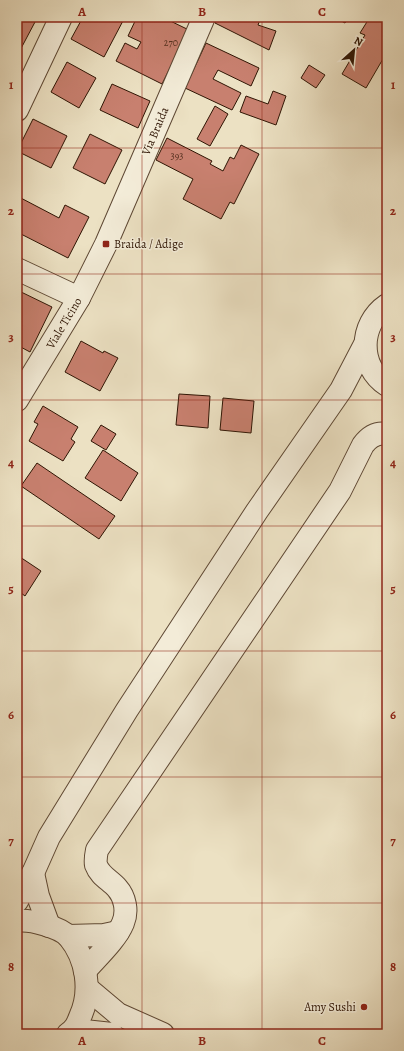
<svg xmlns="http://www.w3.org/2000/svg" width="404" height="1051" font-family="Alegreya,serif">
	<rect width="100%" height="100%" fill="#ece1c3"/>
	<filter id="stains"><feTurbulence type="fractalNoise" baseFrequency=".005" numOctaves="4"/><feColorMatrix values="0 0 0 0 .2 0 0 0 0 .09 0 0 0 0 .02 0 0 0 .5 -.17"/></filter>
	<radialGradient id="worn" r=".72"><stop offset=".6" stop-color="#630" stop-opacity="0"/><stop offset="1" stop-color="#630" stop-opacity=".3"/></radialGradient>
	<g fill="#c8806f" stroke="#2f1504">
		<polygon points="17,17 26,17 35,22 17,56"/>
		<polygon points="83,17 125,17 104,57 71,39"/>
		<polygon points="137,17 162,17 189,30 162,84 116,61 125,43 137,49 141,42 128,36"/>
		<polygon points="217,17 261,17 258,25 276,31 269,50 215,23"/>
		<polygon points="334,17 349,17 345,23"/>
		<polygon points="370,17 387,17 387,52 366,88 342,74 365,35 360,33"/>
		<polygon points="206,43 259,68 251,86 218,70 213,79 241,93 232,110 185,88"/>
		<polygon points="67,62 96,78 79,108 51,92"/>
		<polygon points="309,65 325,75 316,88 301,78"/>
		<polygon points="112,84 150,101 138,128 100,110"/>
		<polygon points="273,91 286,96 276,125 240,112 246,96 268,104"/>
		<polygon points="215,106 228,114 210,146 197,139"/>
		<polygon points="33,119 67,136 51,168 17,151"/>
		<polygon points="90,134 122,150 105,184 73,168"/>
		<polygon points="167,138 212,161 210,164 223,171 230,157 234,159 241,145 259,154 234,204 230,202 221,219 183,199 193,179 156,160"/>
		<polygon points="17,196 59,218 65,205 89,217 68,258 17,232"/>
		<polygon points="17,290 52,307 30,352 17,345"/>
		<polygon points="81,341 103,353 104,351 118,358 100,391 65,372"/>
		<polygon points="179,394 210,396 208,428 176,425"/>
		<polygon points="223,398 254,401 251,433 220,430"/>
		<polygon points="43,406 78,427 71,439 75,442 63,461 29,441 38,424 34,422"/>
		<polygon points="101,425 116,434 106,450 91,441"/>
		<polygon points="103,450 138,473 121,501 85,478"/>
		<polygon points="37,463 115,516 99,539 21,486"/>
		<polygon points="17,555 41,571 25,596 17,590"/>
	</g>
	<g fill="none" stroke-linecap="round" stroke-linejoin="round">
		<defs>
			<g id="minor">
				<polyline points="17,110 61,17"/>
				<polyline points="17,269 79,298"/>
				<path d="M387,305C359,324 358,366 387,385"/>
				<polyline points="17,400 79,298 106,244 204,17"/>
				<polyline points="33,873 38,896 49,926"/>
				<polyline points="17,901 33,873 49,837 127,710 257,511 341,390 365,344"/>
				<path d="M17,921C30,919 60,927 69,937C87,959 92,991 80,1017C77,1025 75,1029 68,1034"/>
				<polyline points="68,936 104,935 118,932"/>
				<path d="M85,971C97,957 116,940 123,923C128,911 125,897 117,888C110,880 100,876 96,865C95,860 96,855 97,850L340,491L363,445C369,437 377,432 387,434"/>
				<polyline points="87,988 118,1014 163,1034"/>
				<polyline points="75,1030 112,1034"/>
			</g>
		</defs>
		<use href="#minor" stroke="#5e4834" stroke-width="24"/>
		<use href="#minor" stroke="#f3ecd8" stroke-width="22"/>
	</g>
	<path fill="none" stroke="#8f2418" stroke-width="1" stroke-opacity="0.55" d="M142,17V1034M262,17V1034M17,148H387M17,274H387M17,400H387M17,526H387M17,651H387M17,777H387M17,903H387"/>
	<g fill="#8f2418" stroke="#f3ecd8" stroke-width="1.5">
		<rect x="102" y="240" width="8" height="8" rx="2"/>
		<circle cx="364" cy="1007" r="4"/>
	</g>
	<g text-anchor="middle" stroke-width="3" stroke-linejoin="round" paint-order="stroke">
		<g font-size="10" fill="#55301f">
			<text x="171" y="46">270</text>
			<text x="177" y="159">393</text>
		</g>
		<g font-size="12" fill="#2f1504" stroke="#f3ecd8">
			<text transform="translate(155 131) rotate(-67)" y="4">Via Braida</text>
			<text transform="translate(64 323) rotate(-59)" y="4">Viale Ticino</text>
		</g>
		<g font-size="12" fill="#2f1504" stroke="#f3ecd8" text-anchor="start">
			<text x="114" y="248">Braida / Adige</text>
			<text x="356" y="1011" text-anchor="end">Amy Sushi</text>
		</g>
	</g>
	<rect width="404" height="1051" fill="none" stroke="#ece1c3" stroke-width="44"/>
	<g transform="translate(354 50) rotate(27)" stroke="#f3ecd8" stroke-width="3" paint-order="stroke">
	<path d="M0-3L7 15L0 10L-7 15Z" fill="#2f1504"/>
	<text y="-6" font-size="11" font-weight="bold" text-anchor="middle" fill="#2f1504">N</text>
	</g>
	<rect x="22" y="22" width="360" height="1007" fill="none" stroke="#8f2418" stroke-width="1.5"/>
	<g font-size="13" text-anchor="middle" font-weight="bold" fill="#8f2418">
		<text x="82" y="16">A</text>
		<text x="202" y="16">B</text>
		<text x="322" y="16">C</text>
		<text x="11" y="89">1</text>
		<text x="393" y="89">1</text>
		<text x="11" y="215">2</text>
		<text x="393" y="215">2</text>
		<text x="11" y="341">3</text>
		<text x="393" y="341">3</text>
		<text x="11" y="467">4</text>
		<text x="393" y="467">4</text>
		<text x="11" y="593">5</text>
		<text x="393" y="593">5</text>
		<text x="11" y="719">6</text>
		<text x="393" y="719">6</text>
		<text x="11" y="845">7</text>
		<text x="393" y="845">7</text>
		<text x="11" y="971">8</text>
		<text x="393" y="971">8</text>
		<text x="82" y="1045">A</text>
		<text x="202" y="1045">B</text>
		<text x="322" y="1045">C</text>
	</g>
	<rect width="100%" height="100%" filter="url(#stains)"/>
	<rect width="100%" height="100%" fill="url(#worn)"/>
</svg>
